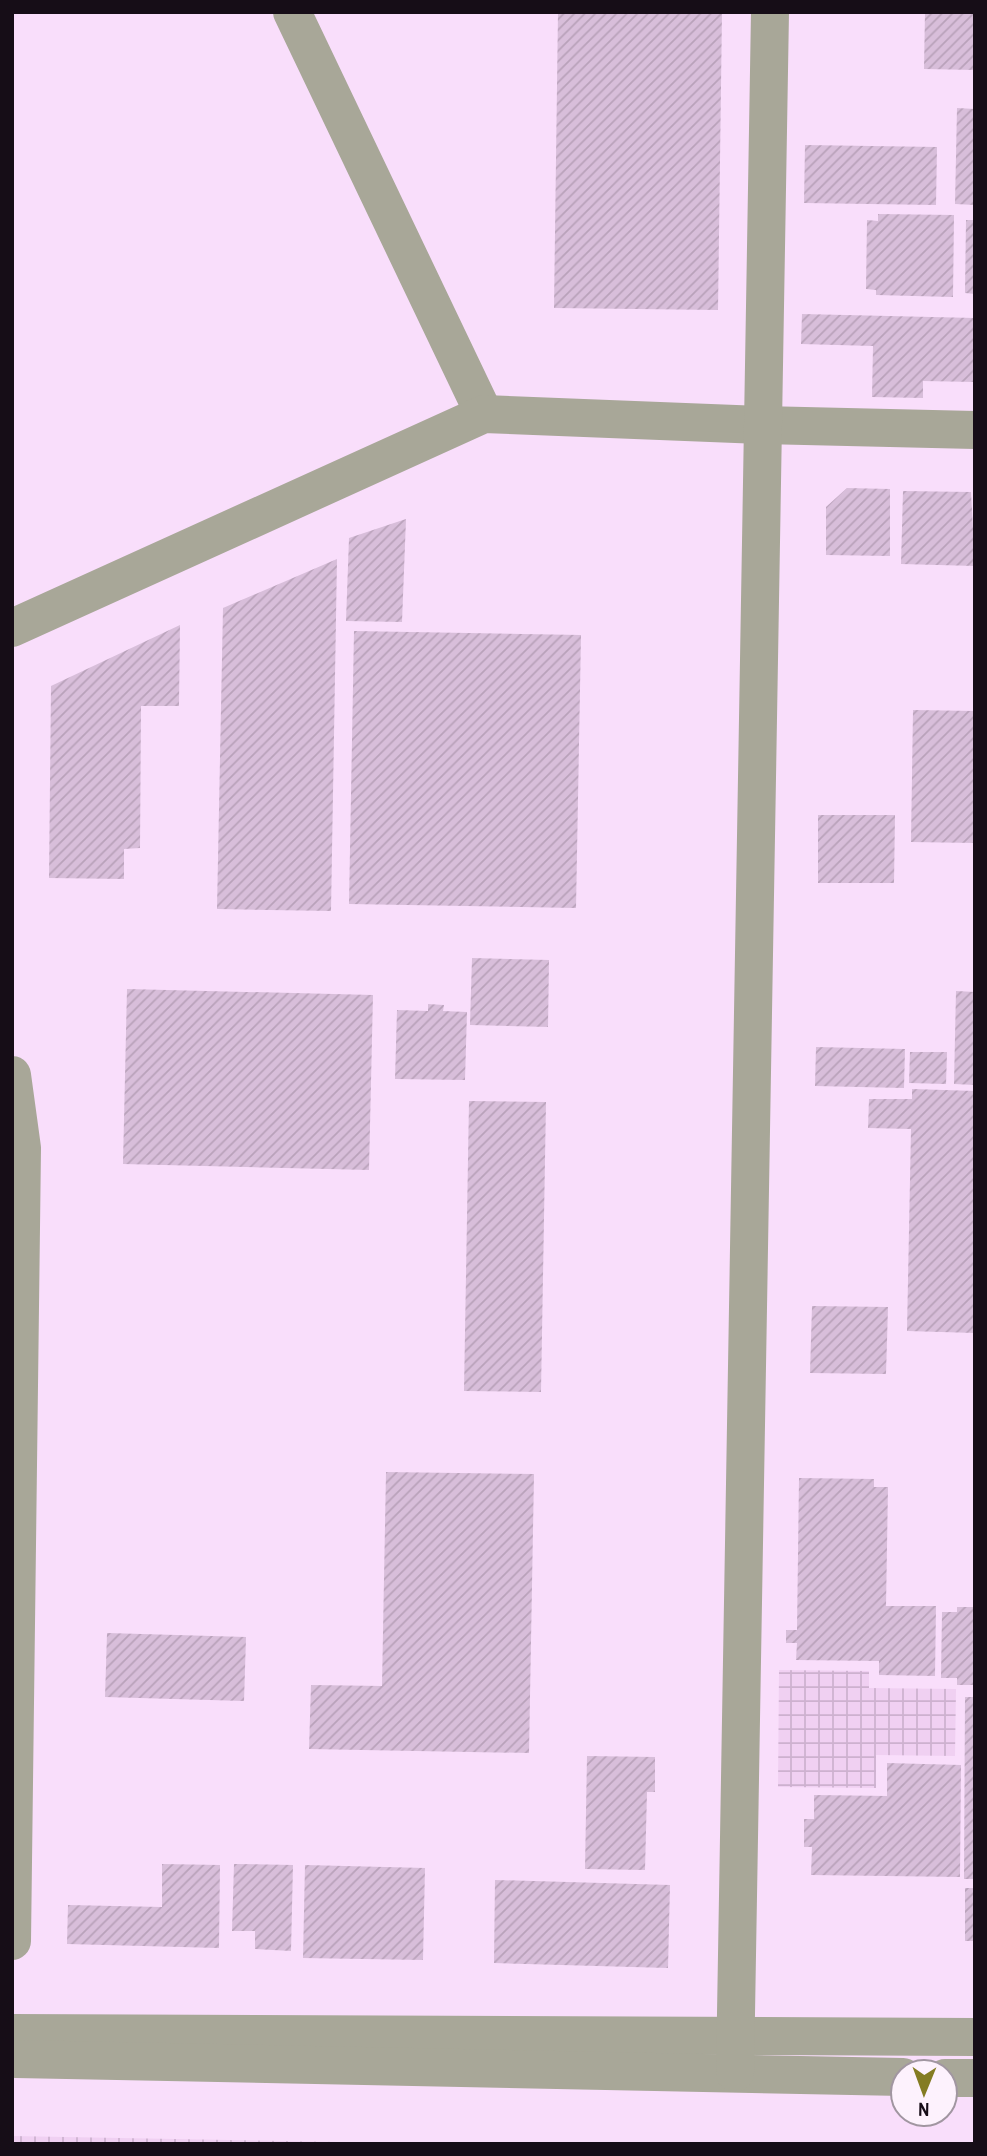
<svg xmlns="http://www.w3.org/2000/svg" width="987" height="2156" font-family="'Archivo Narrow',sans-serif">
	<defs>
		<pattern id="industrial-grid" width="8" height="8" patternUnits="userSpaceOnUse" patternTransform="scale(1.75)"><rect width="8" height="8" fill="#f0d0f2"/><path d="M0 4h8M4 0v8" fill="none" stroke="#cdb1cf"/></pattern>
		<pattern id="building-hatch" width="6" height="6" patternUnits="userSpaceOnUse" patternTransform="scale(1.75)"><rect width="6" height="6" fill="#d8beda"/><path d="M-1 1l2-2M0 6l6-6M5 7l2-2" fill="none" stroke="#b9a2ba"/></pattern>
	</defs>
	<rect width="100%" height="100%" fill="#f9defb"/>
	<g fill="url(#industrial-grid)">
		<polygon points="779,1670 869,1671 869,1688 956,1689 955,1756 876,1755 876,1788 778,1787"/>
		<polygon points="12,2136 338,2142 338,2144 12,2144"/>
	</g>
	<g fill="url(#building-hatch)">
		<polygon points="558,12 722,12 718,310 554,308"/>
		<polygon points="925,12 975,12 975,70 924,69"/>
		<polygon points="957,108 975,109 975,205 955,204"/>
		<polygon points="805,145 937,147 936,205 804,203"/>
		<polygon points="878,214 954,215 953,297 876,295 876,290 866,289 867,220 878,221"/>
		<polygon points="966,220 975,220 975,294 965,293"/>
		<polygon points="802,314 975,318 975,382 923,381 923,398 872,397 873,346 801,344"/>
		<polygon points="847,488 890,489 890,556 826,555 826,507"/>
		<polygon points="903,491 971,492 975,566 901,564"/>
		<polygon points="406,519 402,622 346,621 349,538"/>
		<polygon points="337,559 331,911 217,909 223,608"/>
		<polygon points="180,625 179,706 141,706 140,848 124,849 124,879 49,878 51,686"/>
		<polygon points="354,631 581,635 576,908 349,904"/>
		<polygon points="913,710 975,711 975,843 911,842"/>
		<polygon points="818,815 895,815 894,883 818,883"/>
		<polygon points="472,958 549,960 548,1027 470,1025"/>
		<polygon points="127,989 373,995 369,1170 123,1164"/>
		<polygon points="956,991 975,992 975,1085 954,1084"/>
		<polygon points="428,1004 444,1005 443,1011 467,1012 465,1080 395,1079 397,1010 428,1011"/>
		<polygon points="816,1047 905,1049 904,1088 815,1086"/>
		<polygon points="910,1052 947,1052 946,1084 909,1083"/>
		<polygon points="912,1089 975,1091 975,1333 907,1331 911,1129 868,1128 869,1099 912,1099"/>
		<polygon points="469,1101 546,1102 541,1392 464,1391"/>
		<polygon points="812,1306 888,1307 886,1374 810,1373"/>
		<polygon points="386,1472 534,1474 529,1753 309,1749 311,1685 382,1686"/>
		<polygon points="799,1478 874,1479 874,1487 888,1487 886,1606 936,1606 935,1676 879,1675 879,1661 796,1660 797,1643 786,1643 786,1630 797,1630"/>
		<polygon points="957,1607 975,1607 975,1685 957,1685 957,1678 941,1678 942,1612 957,1612"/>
		<polygon points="107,1633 246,1637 244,1701 105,1697"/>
		<polygon points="965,1697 975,1697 975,1879 964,1879"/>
		<polygon points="587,1756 655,1757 655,1792 647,1792 645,1870 585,1869"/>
		<polygon points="887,1763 961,1765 960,1877 811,1875 812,1847 804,1847 804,1819 814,1819 814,1795 887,1796"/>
		<polygon points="162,1864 220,1865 219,1948 67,1944 68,1905 162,1907"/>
		<polygon points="234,1864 293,1865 291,1951 255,1949 255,1931 232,1931"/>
		<polygon points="305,1865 425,1868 423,1960 303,1958"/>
		<polygon points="495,1880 670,1885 668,1968 494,1963"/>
		<rect x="965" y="1888" width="10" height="53"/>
	</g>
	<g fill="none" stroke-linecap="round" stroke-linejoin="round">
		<g stroke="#a8a798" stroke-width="38">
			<polyline points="292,12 484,414"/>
			<polyline points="12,628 484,414 761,425 975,430"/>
			<polyline points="12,1075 22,1148 12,1941"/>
			<polyline points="12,2033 975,2037"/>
			<polyline points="16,2059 903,2077"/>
			<polyline points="735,2073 770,12"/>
			<polyline points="945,2078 975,2078"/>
		</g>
	</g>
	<rect width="987" height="2156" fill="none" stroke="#160d17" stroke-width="28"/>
	<g transform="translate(924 2093) rotate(181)"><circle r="33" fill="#fdf2fd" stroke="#a196a1" stroke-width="2"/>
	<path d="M0-5L12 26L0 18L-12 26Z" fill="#847c23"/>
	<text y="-10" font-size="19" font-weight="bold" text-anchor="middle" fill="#160d17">N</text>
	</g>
</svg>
